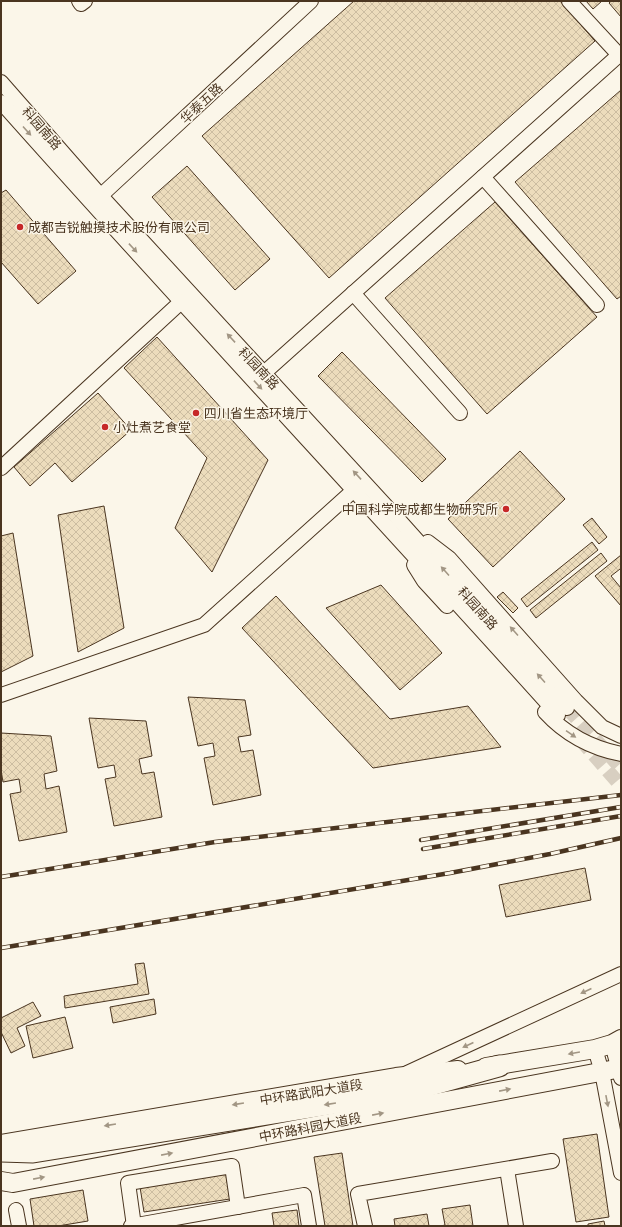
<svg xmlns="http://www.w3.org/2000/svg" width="622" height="1227" font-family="Arial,'Noto Sans SC',sans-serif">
	<defs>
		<pattern id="building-cross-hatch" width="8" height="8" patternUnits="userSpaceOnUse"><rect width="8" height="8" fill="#ecdcbc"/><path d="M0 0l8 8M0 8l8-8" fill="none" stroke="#ccbda1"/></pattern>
	</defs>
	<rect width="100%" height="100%" fill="#fbf6e9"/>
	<g fill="url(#building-cross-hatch)" stroke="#4a3520">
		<polygon points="354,1 560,1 595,41 329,278 202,136"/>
		<polygon points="586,1 602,1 593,9"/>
		<polygon points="611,1 621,1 621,17 609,3"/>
		<polygon points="621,90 621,296 617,299 515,182"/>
		<polygon points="187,166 270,259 235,290 152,197"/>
		<polygon points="6,190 76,271 38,304 1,262 1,193"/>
		<polygon points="495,202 597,317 487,414 385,298"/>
		<polygon points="157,337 268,460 212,572 175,528 207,458 124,368"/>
		<polygon points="342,352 446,459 422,482 318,376"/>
		<polygon points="98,393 131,430 72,482 55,463 30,486 14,467"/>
		<polygon points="520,451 565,499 493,567 448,519"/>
		<polygon points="104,506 124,628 78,652 58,515"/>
		<polygon points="592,518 607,537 599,544 583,525"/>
		<polygon points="13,533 33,656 1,672 1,536"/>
		<polygon points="592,542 598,550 527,607 521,599"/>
		<polygon points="601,553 607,561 536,618 530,610"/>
		<polygon points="621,555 621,570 620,569 611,576 621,588 621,606 595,576"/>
		<polygon points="381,585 442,653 400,690 326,608"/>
		<polygon points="503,592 518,608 513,613 497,597"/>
		<polygon points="276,596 390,719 468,706 501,747 373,768 242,628"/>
		<polygon points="188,697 245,700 251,735 238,737 241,752 253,750 261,795 213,805 204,758 215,756 213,743 198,746"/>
		<polygon points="89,718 146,721 152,756 139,759 142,774 154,772 162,817 114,826 105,779 116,777 114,765 98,768"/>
		<polygon points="1,733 51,736 57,771 44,774 46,789 59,786 67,832 19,841 10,794 21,792 19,779 3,782 1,770"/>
		<polygon points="585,868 591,900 506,917 499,885"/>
		<polygon points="144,963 149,994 65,1008 64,996 138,984 135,964"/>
		<polygon points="154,999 156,1014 113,1023 110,1007"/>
		<polygon points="33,1002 41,1016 17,1028 25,1046 11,1053 1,1032 1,1018"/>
		<polygon points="65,1017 73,1048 33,1058 26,1026"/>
		<polygon points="597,1134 609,1217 576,1222 563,1139"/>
		<polygon points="342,1153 353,1226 325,1226 314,1157"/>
		<polygon points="226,1174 230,1199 144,1212 140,1187"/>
		<polygon points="83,1190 88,1221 58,1226 34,1226 30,1199"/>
		<polygon points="470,1205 473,1226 441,1226 445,1225 442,1209"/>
		<polygon points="297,1210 299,1226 274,1226 272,1213"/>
		<polygon points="427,1214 429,1226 395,1226 394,1219"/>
		<polygon points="604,1221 605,1226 588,1226 588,1224"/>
	</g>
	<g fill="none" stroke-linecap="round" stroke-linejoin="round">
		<g stroke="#d8cfc1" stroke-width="14" stroke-dasharray="14 7" stroke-linecap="butt">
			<polyline points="567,708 621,768"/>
			<polyline points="580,739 621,786"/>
		</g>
		<defs>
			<g id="minor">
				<polyline points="79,1 81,4 85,1"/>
				<polyline points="1,82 101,196 398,519 567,708"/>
				<path d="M1,102C184,308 374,510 558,715"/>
				<polyline points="483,177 597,305"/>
				<polyline points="95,201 311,1"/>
				<polyline points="353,293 460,413"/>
				<polyline points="264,373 619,55 569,1"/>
				<polyline points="1,468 182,301"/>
				<polyline points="428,542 449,558 576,701 602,727 621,736"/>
				<polyline points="414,565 424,581 447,606"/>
				<polyline points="1,695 204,625 354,490"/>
				<path d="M545,712C566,735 591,748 621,754"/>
				<polyline points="612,1044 621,1078"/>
				<polyline points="595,1049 602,1072 621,1173"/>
				<polyline points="407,1073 621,974"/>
				<polyline points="507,1169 516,1226"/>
				<polyline points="16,1210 19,1226"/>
				<polyline points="131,1226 304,1195 309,1226"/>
				<polyline points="134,1226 128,1183 232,1166 238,1207"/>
				<polyline points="365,1226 358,1194 552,1161"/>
			</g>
			<g id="major">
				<polyline points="486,1067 595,1049 612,1044 621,1039"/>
				<polyline points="1,1144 396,1077 458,1070"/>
				<polyline points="1,1181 13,1183 621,1068"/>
			</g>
			<polyline id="highway" points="1,1151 33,1152 409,1091 499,1066"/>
		</defs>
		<use href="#minor" stroke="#4a3520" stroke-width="16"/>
		<use href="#major" stroke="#4a3520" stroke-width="20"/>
		<use href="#highway" stroke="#4a3520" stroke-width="23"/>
		<use href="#minor" stroke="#fbf6e9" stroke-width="14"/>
		<use href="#major" stroke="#fbf6e9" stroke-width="18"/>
		<use href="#highway" stroke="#fbf6e9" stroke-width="21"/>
		<defs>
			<g id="rail">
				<polyline points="421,840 621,807"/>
				<polyline points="423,849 621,816"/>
				<polyline points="1,877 215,842 621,795"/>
				<polyline points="1,948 450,873 550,854 621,838"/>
			</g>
		</defs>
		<use href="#rail" stroke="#4a3520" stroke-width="4.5"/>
		<use href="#rail" stroke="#fbf6e9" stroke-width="3" stroke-dasharray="9" stroke-linecap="butt"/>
	</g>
	<defs><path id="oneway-solid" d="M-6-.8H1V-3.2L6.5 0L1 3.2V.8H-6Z"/></defs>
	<g fill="#a29684">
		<use href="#oneway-solid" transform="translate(27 131) rotate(48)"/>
		<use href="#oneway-solid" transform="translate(133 248) rotate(47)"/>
		<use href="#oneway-solid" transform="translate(231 338) rotate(-133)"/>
		<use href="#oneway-solid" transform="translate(258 385) rotate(47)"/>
		<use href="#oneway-solid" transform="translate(357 475) rotate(-133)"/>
		<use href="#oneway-solid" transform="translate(445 571) rotate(-132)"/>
		<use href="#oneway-solid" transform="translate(514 631) rotate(-132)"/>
		<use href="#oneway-solid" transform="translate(541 678) rotate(-132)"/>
		<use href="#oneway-solid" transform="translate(571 734) rotate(34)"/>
		<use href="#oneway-solid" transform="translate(586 991) rotate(155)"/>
		<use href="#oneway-solid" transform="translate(468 1045) rotate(155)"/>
		<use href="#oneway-solid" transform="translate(574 1053) rotate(170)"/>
		<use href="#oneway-solid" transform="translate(505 1090) rotate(-11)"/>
		<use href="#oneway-solid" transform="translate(607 1101) rotate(79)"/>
		<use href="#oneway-solid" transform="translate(238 1104) rotate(171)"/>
		<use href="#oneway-solid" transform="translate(330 1104) rotate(171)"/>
		<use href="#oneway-solid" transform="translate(378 1114) rotate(-11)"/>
		<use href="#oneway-solid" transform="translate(110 1125) rotate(171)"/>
		<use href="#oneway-solid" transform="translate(167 1154) rotate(-11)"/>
		<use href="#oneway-solid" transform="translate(39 1178) rotate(-11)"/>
	</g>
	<g fill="#c62828" stroke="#fbf6e9" stroke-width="1.5">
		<circle cx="20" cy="227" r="4"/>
		<circle cx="196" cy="413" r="4"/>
		<circle cx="105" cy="427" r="4"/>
		<circle cx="506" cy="509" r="4"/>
	</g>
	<g text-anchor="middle" stroke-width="3" stroke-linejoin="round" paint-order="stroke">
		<g font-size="13" fill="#4a3520" stroke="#fbf6e9">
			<text transform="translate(201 103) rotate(-43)" y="5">华泰五路</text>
			<text transform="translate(42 128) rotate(49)" y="5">科园南路</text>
			<text transform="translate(259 368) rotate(47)" y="5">科园南路</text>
			<text transform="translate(478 608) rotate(48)" y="5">科园南路</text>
			<text transform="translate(311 1092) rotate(-9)" y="5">中环路武阳大道段</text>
			<text transform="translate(310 1127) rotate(-11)" y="5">中环路科园大道段</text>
		</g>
		<g font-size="13" fill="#4a3520" stroke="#fbf6e9" text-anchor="start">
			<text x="28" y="232">成都吉锐触摸技术股份有限公司</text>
			<text x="204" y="418">四川省生态环境厅</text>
			<text x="113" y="432">小灶煮艺食堂</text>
			<text x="498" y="514" text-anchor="end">中国科学院成都生物研究所</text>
		</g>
	</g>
	<rect width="622" height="1227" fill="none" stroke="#4a3520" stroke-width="4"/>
</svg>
